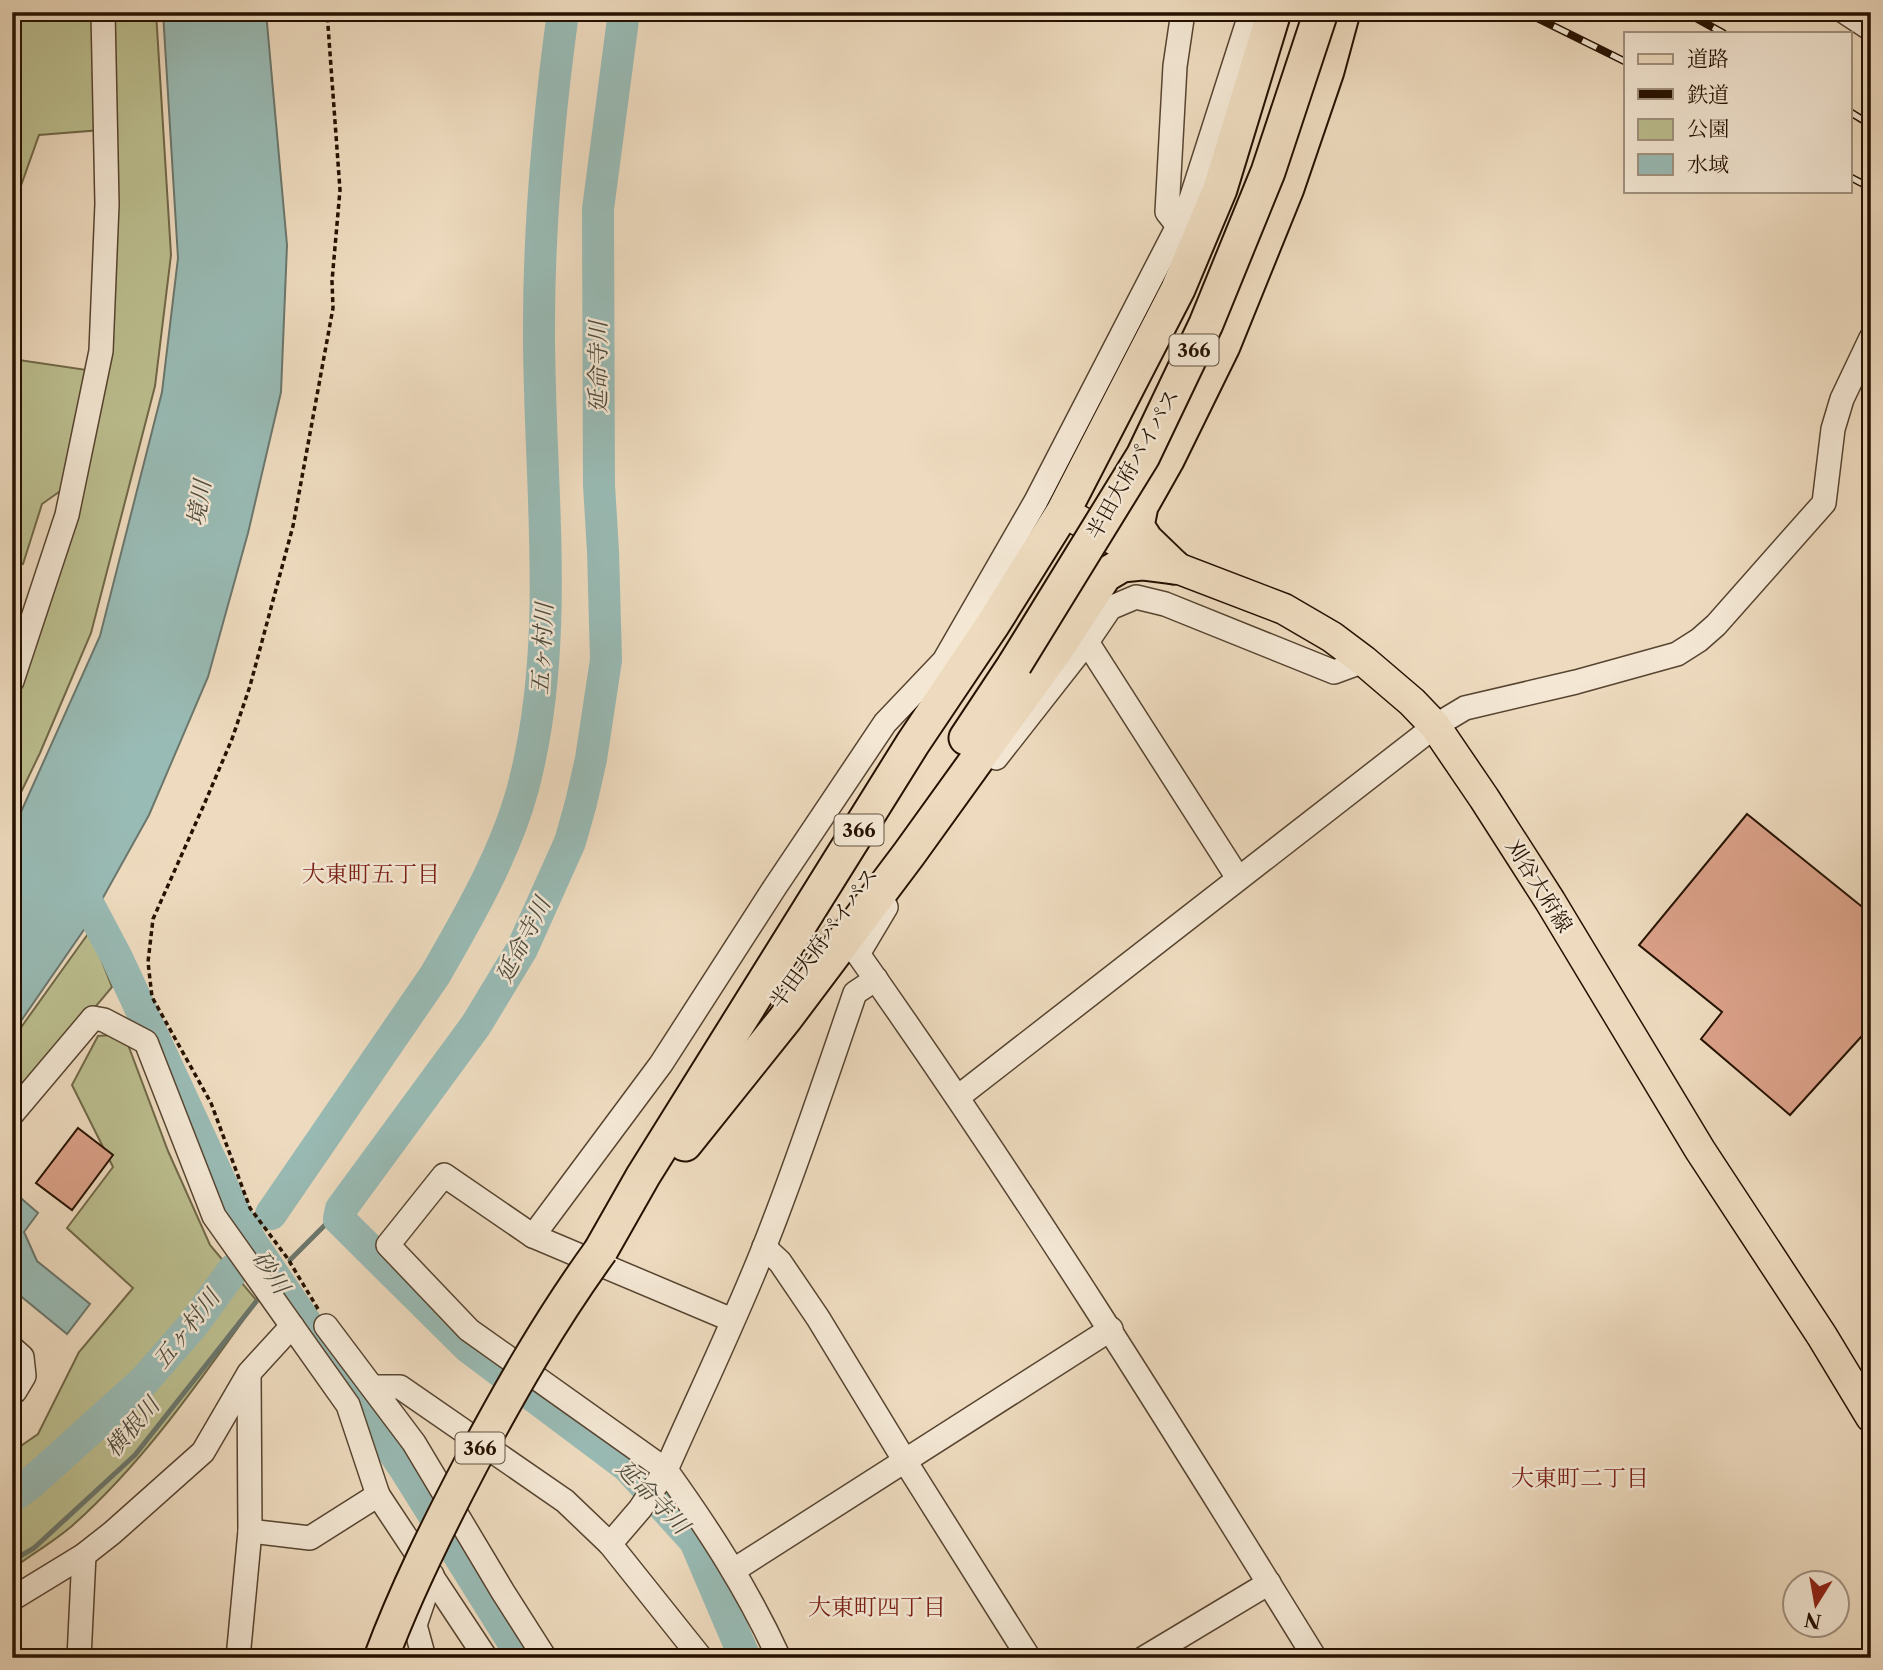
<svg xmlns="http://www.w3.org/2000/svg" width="1883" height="1670" font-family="'Libre Caslon Text','Noto Serif JP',serif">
	<rect width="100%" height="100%" fill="#eedbbf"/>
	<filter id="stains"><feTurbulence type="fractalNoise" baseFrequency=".00286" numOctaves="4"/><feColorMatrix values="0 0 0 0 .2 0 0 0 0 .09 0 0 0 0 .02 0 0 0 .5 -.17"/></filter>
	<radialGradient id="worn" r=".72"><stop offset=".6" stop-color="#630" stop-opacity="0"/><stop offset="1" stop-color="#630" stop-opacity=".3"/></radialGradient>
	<g fill="#bcbf90" stroke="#706848" stroke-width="2">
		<polygon points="12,12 97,12 101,130 39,135 18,194 12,194"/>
		<polygon points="108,12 156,12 171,255 155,386 91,633 40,753 12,811 12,706 74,517 109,351"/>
		<polygon points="12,359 87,370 66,487 42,504 23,564 12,560"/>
		<polygon points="90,931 112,987 12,1106 12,1084 18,1076 12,1072 12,1040"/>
		<path d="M124,1034L168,1151L210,1245L257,1301C200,1380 146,1460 73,1525C55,1541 32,1554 12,1569V1452L38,1434L79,1352L133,1288L67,1228L113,1167L72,1085L98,1036Z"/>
	</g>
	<g fill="#99bbb5" stroke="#6b776d" stroke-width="2">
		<polygon points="163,12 266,12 287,245 281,392 248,533 208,677 149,815 90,921 12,1034 12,832 100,636 162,392 178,258"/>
		<polygon points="15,1193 38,1213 24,1232 37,1261 90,1304 67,1334 12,1289 12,1195"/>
	</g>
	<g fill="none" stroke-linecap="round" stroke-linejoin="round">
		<g stroke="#6b776d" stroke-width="5">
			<polyline points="290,1260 341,1209"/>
			<polyline points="12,1561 34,1548 135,1455 259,1298"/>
		</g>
		<g stroke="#99bbb5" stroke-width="32">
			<polyline points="624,12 598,209 599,485 603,551 606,660 591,759 581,803 570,842 522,949 476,1025 341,1209 339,1219 468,1347 628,1467 695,1541 745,1658"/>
			<polyline points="73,875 117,958 235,1213 252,1243 405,1469 523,1658"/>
			<path d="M271,1214L435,975C468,918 506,852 523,788C563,637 538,478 539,324C539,220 549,115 563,12"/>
			<polyline points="12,1497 31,1483 144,1381 192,1326 233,1270"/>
		</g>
	</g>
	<g fill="#dca28a" stroke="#251100" stroke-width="2">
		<polygon points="1747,814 1871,914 1871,1026 1790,1115 1701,1039 1722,1012 1639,945"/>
		<polygon points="78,1128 113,1155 72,1210 36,1183"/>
	</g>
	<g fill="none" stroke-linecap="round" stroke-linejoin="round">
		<polyline stroke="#d0bda2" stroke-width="23" stroke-dasharray="23 11" stroke-linecap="butt" points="799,902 852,949"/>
		<defs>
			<g id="minor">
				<polyline points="1845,12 1871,29"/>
				<polyline points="1178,226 1167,212 1175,66 1183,12"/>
				<polyline points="1087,642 1238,878"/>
				<polyline points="12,681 67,515 101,351 107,204 103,12"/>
				<polyline points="996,758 1087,642 1110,608 1136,597 1165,604 1334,672 1364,661"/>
				<polyline points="852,949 858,954 886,907"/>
				<path d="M858,954C1020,1183 1168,1420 1315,1658"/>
				<polyline points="958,1097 1435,726 1465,708 1576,682 1677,654 1699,640 1716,625 1824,503 1833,429 1842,399 1871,338"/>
				<polyline points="12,1114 93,1018 104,1020 146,1042 214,1216 348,1405 378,1495 486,1658"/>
				<polyline points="533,1236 661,1064 775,887 885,723 944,661 1036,501 1178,226 1191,199 1251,12"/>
				<polyline points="764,1247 780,1262 818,1318 905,1461 1029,1658"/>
				<path d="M732,1320L533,1236L444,1175L388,1245L469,1330L666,1470C699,1395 735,1321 765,1245C798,1162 826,1077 855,993L876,979"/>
				<polyline points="326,1326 414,1443 503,1592 545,1658"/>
				<polyline points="12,1348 22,1357 24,1376 15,1391 12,1391"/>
				<polyline points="374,1387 400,1387 565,1501 610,1544 701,1658"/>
				<polyline points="250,1531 310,1538 378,1495"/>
				<path d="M610,1544L640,1509L666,1470C709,1530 748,1590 779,1658"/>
				<polyline points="734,1570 1111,1329"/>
				<polyline points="12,1599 84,1555 112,1533 203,1452 249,1373 292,1326"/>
				<polyline points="79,1658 84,1555"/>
				<polyline points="238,1658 250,1531 249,1374"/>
				<polyline points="424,1658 415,1625 432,1575"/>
				<polyline points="1144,1658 1269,1583"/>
			</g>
			<polyline id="major" points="1063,512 1143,555 1284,609 1332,637 1364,661 1412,702 1435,726 1484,798 1550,901 1700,1150 1822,1336 1871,1417"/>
			<g id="highway">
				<polyline points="1174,567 1146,540 1137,526 1141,506 1167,460 1223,346 1287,188 1327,71 1343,12"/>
				<polyline points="966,738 1015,664"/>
				<polyline points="685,1144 785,1019 909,854 1058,647 1105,575 1122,565 1142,563 1174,567"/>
				<polyline points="601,1250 643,1176 913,743 993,624 1063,512 1178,289 1220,189 1274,12"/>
			</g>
		</defs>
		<use href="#minor" stroke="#574430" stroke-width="26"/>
		<use href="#major" stroke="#251100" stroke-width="33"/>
		<use href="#highway" stroke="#251100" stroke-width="37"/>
		<polyline stroke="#251100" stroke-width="3.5" stroke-dasharray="5 3.5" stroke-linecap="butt" points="318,1309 288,1259 250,1208 211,1103 152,997 148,962 153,919 203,807 232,739 250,686 293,526 333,308 332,281 340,190 327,12"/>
		<use href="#minor" stroke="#f4e8d5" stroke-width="23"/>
		<use href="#major" stroke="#eedbbf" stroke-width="30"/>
		<use href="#highway" stroke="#eedbbf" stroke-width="33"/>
		<defs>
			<g id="rail">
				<polyline points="1525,12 1626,62"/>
				<polyline points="1685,12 1723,33"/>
				<polyline points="1850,112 1871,125"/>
				<polyline points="1850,177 1871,188"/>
			</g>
		</defs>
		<use href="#rail" stroke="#251100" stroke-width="8"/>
		<use href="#rail" stroke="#f4e8d5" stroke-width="5" stroke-dasharray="16" stroke-linecap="butt"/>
		<defs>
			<g id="highway-bridge">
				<polyline points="1015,664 1143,456 1206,324 1268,172 1321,12"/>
				<path d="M381,1658C406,1591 438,1527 471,1464C511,1389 551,1319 601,1250"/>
			</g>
		</defs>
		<use href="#highway-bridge" stroke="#251100" stroke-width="37" stroke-linecap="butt"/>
		<use href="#highway-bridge" stroke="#eedbbf" stroke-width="33"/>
	</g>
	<g text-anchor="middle" stroke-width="5" stroke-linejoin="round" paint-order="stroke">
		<g fill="#f4e8d5" stroke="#635240" stroke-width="2">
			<rect x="1169.5" y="334.5" width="49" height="31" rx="5"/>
			<rect x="834.5" y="814.5" width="49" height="31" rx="5"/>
			<rect x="455.5" y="1432.5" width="49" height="31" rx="5"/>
		</g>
		<g font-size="19" font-weight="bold" fill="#251100">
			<text x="1194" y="357">366</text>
			<text x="859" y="837">366</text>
			<text x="480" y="1455">366</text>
		</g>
		<g font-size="21" fill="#251100" stroke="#f4e8d5">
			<text transform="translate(1133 464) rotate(-61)" y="7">半田大府パイパス</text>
			<text transform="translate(1539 886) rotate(58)" y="7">刈谷大府線</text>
			<text transform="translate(824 938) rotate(-54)" y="7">半田大府パイパス</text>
		</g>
		<g font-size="23" font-style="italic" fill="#4e4c3f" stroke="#f4e8d5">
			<text transform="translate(598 367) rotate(-90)" y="8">延命寺川</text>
			<text transform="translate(199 503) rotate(-81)" y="8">境川</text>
			<text transform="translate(542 649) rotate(-87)" y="8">五ヶ村川</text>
			<text transform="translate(523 940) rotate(-63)" y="8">延命寺川</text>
			<text transform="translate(271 1272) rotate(56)" y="8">砂川</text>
			<text transform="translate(186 1329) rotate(-52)" y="8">五ヶ村川</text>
			<text transform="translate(132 1427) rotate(-49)" y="8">横根川</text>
			<text transform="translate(653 1497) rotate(46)" y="8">延命寺川</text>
		</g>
		<g font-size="23" fill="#7a1f14" stroke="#f4e8d5">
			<text x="371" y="882">大東町五丁目</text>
			<text x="1580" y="1486">大東町二丁目</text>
			<text x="877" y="1615">大東町四丁目</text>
		</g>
	</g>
	<rect width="1883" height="1670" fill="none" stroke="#eedbbf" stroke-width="42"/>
	<rect x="14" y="14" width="1855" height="1642" fill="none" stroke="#251100" stroke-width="3.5"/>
	<rect x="21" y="21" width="1841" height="1628" fill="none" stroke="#251100" stroke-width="2"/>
	<rect x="1624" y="32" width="228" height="161" fill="#f4e8d5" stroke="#a19280" stroke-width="2"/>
	<rect x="1638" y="54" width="35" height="10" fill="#eedbbf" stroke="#a19280" stroke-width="2"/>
	<text x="1687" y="66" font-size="21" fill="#251100">道路</text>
	<rect x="1638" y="89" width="35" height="10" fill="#251100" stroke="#a19280" stroke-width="2"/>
	<text x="1687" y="102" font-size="21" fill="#251100">鉄道</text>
	<rect x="1638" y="119" width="35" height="21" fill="#bcbf90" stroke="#a19280" stroke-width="2"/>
	<text x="1687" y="136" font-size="21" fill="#251100">公園</text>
	<rect x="1638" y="154" width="35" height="21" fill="#99bbb5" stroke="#a19280" stroke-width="2"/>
	<text x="1687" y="172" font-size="21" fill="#251100">水域</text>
	<g transform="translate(1816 1604) rotate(191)"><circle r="33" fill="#f4e8d5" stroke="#a19280" stroke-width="2"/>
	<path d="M0-5L12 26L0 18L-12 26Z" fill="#8f2418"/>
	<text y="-10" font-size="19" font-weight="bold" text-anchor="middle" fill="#251100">N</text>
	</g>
	<rect width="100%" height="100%" filter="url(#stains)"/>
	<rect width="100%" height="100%" fill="url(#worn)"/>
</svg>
